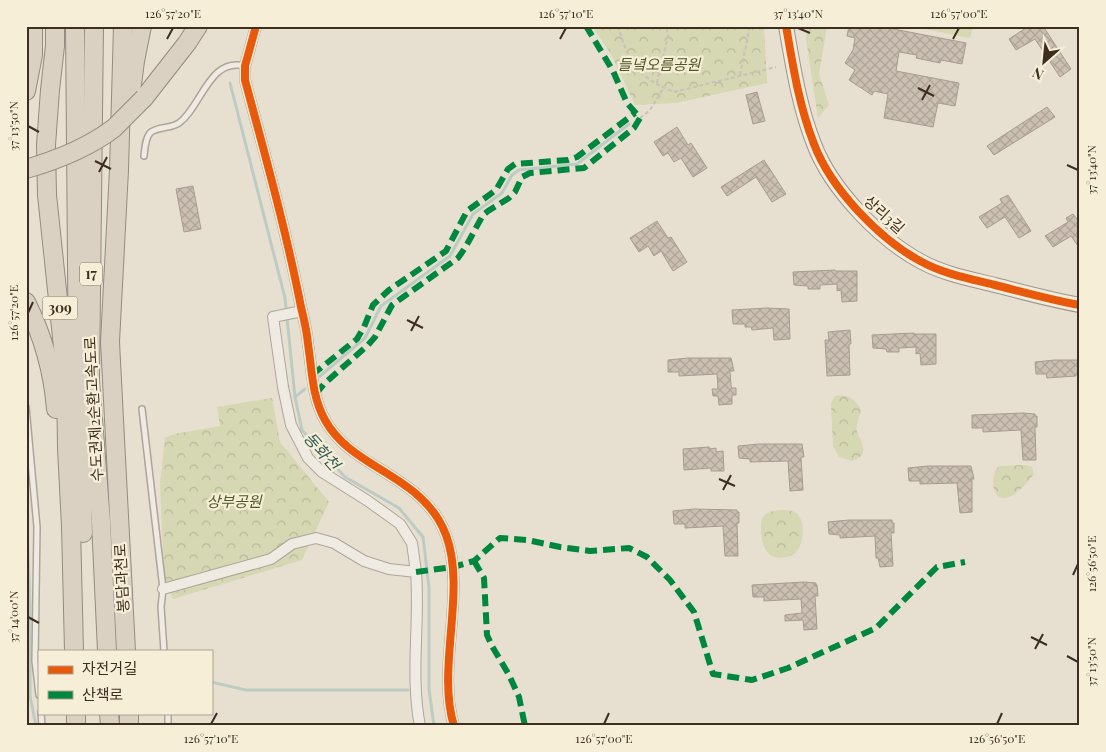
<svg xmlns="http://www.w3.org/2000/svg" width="1106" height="752" font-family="'Playfair Display','Noto Sans KR',serif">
	<defs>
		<pattern id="park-crowns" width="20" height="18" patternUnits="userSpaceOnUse" patternTransform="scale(1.25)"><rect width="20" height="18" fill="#d6d7b3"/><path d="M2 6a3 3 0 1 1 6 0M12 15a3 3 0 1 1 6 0" fill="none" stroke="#b9b99a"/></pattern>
		<pattern id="building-cross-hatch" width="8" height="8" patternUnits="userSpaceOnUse" patternTransform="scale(1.25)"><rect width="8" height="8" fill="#cbbfb2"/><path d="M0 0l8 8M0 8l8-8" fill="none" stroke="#afa499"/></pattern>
	</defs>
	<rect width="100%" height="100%" fill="#e7e0d1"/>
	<g fill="url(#park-crowns)">
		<polygon points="592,26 764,26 767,83 676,103 635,105 611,54"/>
		<polygon points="807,26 827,26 819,74 829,105 818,118 806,39"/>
		<path d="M842,395C850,396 859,403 861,411L856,428C859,441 873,454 852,461L839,457L833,446L831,403L835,396Z"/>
		<polygon points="272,398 280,442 329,502 302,560 173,599 164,578 160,484 165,438 174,434 220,426 217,407"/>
		<path d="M1026,465L1032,467L1034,474C1028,482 1008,507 997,495C991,489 992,471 999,466Z"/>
		<path d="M785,510C789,510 793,511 796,513C806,521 804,544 796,552C792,556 787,557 782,558C762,558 761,539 761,524C762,511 775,510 785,510Z"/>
	</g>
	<polygon fill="#d6d7b3" points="910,26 973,26 970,38"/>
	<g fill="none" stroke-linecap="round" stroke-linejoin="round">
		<g stroke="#bcccc2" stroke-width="3">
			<polyline points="230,83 285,298 295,397 302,430 345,477 399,508 423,537 429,587 429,689 434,726"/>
			<polyline points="320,376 365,338 381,306 450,256 473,214 502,193 512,175 519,170 577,164 629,124"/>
			<polyline points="295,397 305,389"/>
			<polyline points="26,502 30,605 30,696 36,726"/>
			<polyline points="211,682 246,690 408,690"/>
		</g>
	</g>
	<g fill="url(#building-cross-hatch)" stroke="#a89c90">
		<polygon points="849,26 878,26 966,43 962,64 941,60 940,63 916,58 917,55 899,52 896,71 959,83 955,106 938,103 933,127 884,118 888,94 874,91 872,95 849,80 855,70 845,63 853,50 855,38 847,36"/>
		<polygon points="1029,26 1043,26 1071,69 1060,77 1035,39 1016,50 1009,39"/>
		<polygon points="757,92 765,121 753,124 746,95"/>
		<polygon points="1047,107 1055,117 994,155 987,146"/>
		<polygon points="677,127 688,145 691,143 707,168 693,177 681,158 674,162 668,153 663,156 654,142"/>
		<polygon points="764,160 786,194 772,202 756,177 727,196 721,187"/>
		<polygon points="193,186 201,229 184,232 176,189"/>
		<polygon points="1008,195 1031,231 1019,238 1005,217 987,228 979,217 1002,203 1000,199"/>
		<polygon points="1073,214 1080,223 1080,249 1071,236 1053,247 1045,236 1068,222 1066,218"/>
		<polygon points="657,221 668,238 671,237 687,262 673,271 661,251 654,256 648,246 639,252 630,238"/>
		<polygon points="835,270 835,271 857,271 857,301 842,302 841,290 837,291 837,284 820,285 820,289 808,289 808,286 794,285 793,272"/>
		<polygon points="767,308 789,309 790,339 774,340 773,328 752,330 751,327 745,327 745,324 733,324 732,310"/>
		<polygon points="850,330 851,344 849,344 850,375 827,376 825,340 829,340 828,332"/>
		<polygon points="914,333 914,334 936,334 936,364 921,365 920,353 916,354 916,347 899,348 899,352 887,352 886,349 873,348 872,335"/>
		<polygon points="688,358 731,358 734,371 730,371 731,385 732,388 736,388 736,395 732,395 732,404 719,405 718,396 713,396 712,389 718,389 717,374 679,376 679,372 668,372 668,360"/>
		<polygon points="1055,360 1080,360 1080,373 1076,374 1076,376 1047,378 1046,374 1036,374 1035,362"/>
		<polygon points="1023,413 1035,414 1035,416 1037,416 1037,427 1035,427 1036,460 1023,460 1021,430 983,432 983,428 972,428 972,415"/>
		<polygon points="759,444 802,444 804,457 801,457 803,490 790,491 788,461 750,462 750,459 739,458 738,446"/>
		<polygon points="709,447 710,449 716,448 716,452 723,451 724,471 711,471 711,468 684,470 683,449"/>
		<polygon points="928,466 971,466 974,479 972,479 972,512 960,513 957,483 920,484 920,481 909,481 908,468"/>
		<polygon points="694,509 737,510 737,512 739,512 739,523 737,523 738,556 725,556 723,526 685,528 685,524 674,524 673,511"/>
		<polygon points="849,520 892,520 892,523 894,523 894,533 891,533 893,566 880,567 878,558 876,558 875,536 840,538 840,535 829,534 828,522"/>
		<polygon points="804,582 816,583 816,585 817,585 818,596 815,596 817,629 804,630 803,620 785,621 785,615 802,613 801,599 764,601 764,597 753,597 752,585"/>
	</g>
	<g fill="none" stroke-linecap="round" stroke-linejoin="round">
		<defs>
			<g id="lane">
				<path d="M144,156C145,148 145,139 150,133C157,126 171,129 179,123C202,106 209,57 245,66"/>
				<polyline points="26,407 37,527 35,661 39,695"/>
				<polyline points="142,409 163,589 161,607 164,651"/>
				<polyline points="41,713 42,726"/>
				<polyline points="168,713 168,726"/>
			</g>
			<g id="street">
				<path d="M256,26L245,66V80C265,155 286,230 301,307C304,319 307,331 308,344C312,370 312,397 325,420C352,470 423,474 446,535C467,591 436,668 454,726"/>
				<polyline points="302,311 273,317 283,387 291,425 308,458 322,472 368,501 400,524 412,543 416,572"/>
				<path d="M163,589L271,559L292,544L316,538L334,543L364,561L389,569L416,572C420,623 410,675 420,726"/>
			</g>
			<path id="secondary" d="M786,26C793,66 799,106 814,144C831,189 880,240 922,262C944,274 971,279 995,285C1023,292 1051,300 1080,305"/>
			<g id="highway">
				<polyline points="55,26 55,46 50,90 46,145 47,195 66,375 67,448 71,526 74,651"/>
				<polyline points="75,26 78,382 83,533"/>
				<polyline points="94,26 90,380 101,522 107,651"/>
				<polyline points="123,26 119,170 110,342 126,651"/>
				<polyline points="26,91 33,55 33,26"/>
				<polyline points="131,92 135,61 142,26"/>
				<polyline points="144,98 187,43 198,26"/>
				<path d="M26,302C43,336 53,370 56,409"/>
				<polyline points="76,713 76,726"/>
				<polyline points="109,713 110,726"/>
				<polyline points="129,713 129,726"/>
			</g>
		</defs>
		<use href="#lane" stroke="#ada599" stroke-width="8"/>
		<use href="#street" stroke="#ada599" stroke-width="12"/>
		<use href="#secondary" stroke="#9c958a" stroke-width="16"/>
		<use href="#highway" stroke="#928b80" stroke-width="20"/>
		<g stroke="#c8c2b9" stroke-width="2" stroke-dasharray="4 2.5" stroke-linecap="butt">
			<path d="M618,26C629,63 637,77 674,92L776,67"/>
			<polyline points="740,75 750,26"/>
			<polyline points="657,83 668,36 666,26"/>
			<polyline points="640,118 650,110 664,87"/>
		</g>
		<use href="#lane" stroke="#efebe3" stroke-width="5"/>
		<use href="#street" stroke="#efebe3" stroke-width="10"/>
		<use href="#secondary" stroke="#efebe3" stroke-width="14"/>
		<use href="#highway" stroke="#dad1c2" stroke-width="18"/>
		<defs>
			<path id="highway-bridge" d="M26,169C57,160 88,148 114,128C124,118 134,108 144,98"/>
		</defs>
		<use href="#highway-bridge" stroke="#928b80" stroke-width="20" stroke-linecap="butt"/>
		<use href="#highway-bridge" stroke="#dad1c2" stroke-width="18"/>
		<g stroke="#00873e" stroke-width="6" stroke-dasharray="12 6" stroke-linecap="butt">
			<polyline points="312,375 357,339 364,327 373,305 389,290 446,251 467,211 496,190 508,169 515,164 568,160 577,157 635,113"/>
			<polyline points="316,394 324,384 368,345 375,337 392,305 458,258 465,248 483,215 488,211 509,198 515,192 522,177 530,173 584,168 634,128 640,118 627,103 613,71 586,26"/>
			<polyline points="474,561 484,578 487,635 492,646 509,675 519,697 525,726"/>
			<polyline points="416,572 453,567 474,561 500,538 527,540 560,547 590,551 629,548 647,557 670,580 694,612 713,674 752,680 788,668 876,628 937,567 965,562"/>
		</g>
		<defs>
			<g id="cycleway">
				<path d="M256,26L245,66V80C265,155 286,230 301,307C304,319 307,331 308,344C312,370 312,397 325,420C352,470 423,474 446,535C467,591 436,668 454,726"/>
				<path d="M786,26C793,66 799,106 814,144C831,189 880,240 922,262C944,274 971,279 995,285C1023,292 1051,300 1080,305"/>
			</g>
		</defs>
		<use href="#cycleway" stroke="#f7eed8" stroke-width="11"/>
		<use href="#cycleway" stroke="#e8590c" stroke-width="8"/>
	</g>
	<path fill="none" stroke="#3d2e20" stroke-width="2" d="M798,28L810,33M167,39L173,28M560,39L566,28M953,39L959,28M918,88L934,96M922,100L930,85M28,126L39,132M95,161L111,169M1067,165L1078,170M99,172L107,157M28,313L33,302M407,320L423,328M411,331L419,316M719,479L735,486M723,490L731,475M1073,575L1078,564M28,617L39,623M1031,637L1047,645M1035,649L1043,634M1067,656L1078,662M211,724L217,713M604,724L609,713M997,724L1002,713"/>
	<g text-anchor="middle" stroke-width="4.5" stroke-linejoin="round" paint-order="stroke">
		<g fill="#f7eed8" stroke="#756857" stroke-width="1">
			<rect x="80" y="262.5" width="22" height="23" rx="4"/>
			<rect x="42.5" y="296.5" width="35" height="23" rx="4"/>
		</g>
		<g font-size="14" font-weight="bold" fill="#3d2e20">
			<text x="91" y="279">17</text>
			<text x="60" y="313">309</text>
		</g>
		<g font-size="15" font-style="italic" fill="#4d5a26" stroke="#f7eed8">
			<text x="659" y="70">들녘오름공원</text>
			<text x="234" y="507">상부공원</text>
		</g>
		<g font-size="15" fill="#3d2e20" stroke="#f7eed8">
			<text transform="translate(884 215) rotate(42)" y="5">상리3길</text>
			<text transform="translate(94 409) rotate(-93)" y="5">수도권제2순환고속도로</text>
			<text transform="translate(122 578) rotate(-93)" y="5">봉담과천로</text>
		</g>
		<g font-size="16" font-style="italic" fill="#2f5d5a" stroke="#f7eed8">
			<text transform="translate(322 451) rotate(48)" y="6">동화천</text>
		</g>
	</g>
	<rect width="1106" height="752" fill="none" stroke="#f7eed8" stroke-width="55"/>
	<rect x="38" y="650" width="175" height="65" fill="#f7eed8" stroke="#ada18e"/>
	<rect x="48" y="666" width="25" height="8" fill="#e8590c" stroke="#ada18e"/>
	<text x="82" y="674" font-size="15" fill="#3d2e20">자전거길</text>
	<rect x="48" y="691" width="25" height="8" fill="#00873e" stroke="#ada18e"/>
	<text x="82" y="700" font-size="15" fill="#3d2e20">산책로</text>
	<g transform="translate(1044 62) rotate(207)" stroke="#f7eed8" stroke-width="4" paint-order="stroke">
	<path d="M0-4L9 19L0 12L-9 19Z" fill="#3d2e20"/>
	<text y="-8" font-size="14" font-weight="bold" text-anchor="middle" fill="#3d2e20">N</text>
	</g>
	<rect x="28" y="28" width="1050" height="696" fill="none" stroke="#3d2e20" stroke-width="2"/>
	<g font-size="12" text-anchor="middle" fill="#3d2e20">
		<text x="173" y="18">126°57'20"E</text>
		<text x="566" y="18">126°57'10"E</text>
		<text x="798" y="18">37°13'40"N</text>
		<text x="959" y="18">126°57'00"E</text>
		<text transform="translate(14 126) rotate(-90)" y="4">37°13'50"N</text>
		<text transform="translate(1092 170) rotate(-90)" y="4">37°13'40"N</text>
		<text transform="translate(14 313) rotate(-90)" y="4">126°57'20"E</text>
		<text transform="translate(1092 564) rotate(-90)" y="4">126°56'50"E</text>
		<text transform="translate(14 617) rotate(-90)" y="4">37°14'00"N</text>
		<text transform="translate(1092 662) rotate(-90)" y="4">37°13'50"N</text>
		<text x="211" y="743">126°57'10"E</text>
		<text x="604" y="743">126°57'00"E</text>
		<text x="997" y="743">126°56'50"E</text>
	</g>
</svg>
